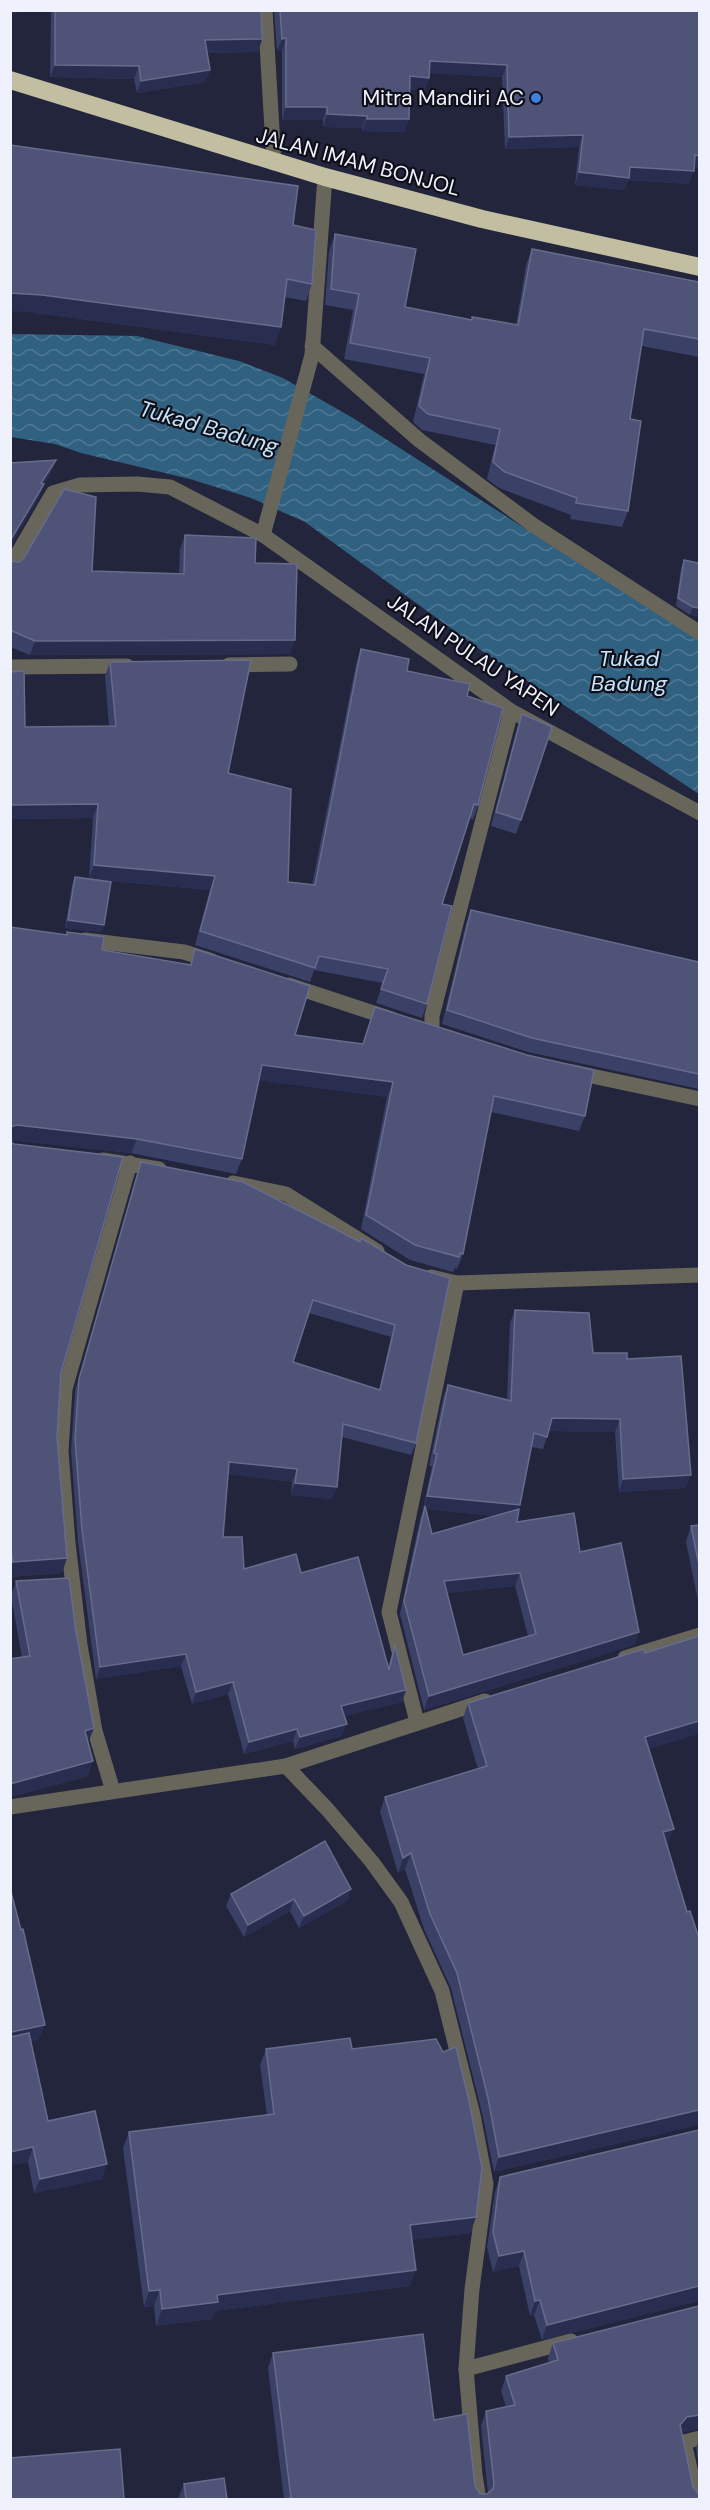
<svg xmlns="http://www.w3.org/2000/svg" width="710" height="2510" font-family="'DM Sans',sans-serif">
	<defs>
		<pattern id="water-waves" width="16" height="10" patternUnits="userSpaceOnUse" patternTransform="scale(1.5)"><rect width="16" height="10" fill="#316181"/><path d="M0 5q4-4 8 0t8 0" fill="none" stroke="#4f7894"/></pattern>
	</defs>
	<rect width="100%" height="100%" fill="#22253b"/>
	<polygon fill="url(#water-waves)" points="10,334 137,336 239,361 283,378 353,418 699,640 699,794 482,651 305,522 251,498 190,479 81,453 55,444 11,437"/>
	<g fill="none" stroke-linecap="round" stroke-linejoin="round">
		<g stroke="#68665b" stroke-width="15">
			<polyline points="265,10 274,163"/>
			<polyline points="312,346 419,440 533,525 700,633"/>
			<polyline points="263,535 312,355 325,177"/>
			<polyline points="10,567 53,493 80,485 137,484 170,487 263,535 511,711 700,813"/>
			<polyline points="229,665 290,664"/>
			<polyline points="10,667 127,666"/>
			<polyline points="85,940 184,952 212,961"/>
			<polyline points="289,985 392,1019"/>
			<polyline points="432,1032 432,1016 511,711"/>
			<polyline points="573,1072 700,1099"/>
			<polyline points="103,1160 159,1169"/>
			<polyline points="233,1183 286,1194 377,1251"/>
			<polyline points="431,1277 457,1283 700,1275"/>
			<polyline points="625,1658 700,1635"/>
			<polyline points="417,1722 389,1612 457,1283"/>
			<polyline points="286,1766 328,1810 372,1862 401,1902 442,1991 473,2115 486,2184 472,2289 466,2369 475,2475 479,2500"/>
			<polyline points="113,1791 95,1731 80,1645 68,1543 61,1451 65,1389 130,1163"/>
			<polyline points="10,1807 286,1766 485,1701"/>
			<polyline points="466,2369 571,2341"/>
			<polyline points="697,2500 684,2442 700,2438"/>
		</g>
		<polyline stroke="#c2bea1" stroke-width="18" points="10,80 325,177 482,219 700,267"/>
	</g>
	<g fill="#3b4067" fill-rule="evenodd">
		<polygon points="51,10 261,10 262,39 258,52 207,53 210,70 205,82 137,93 134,79 50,77"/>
		<polygon points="274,10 699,10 699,168 694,168 689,184 628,180 624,190 575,185 579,147 505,149 502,77 429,73 429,78 424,91 409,89 409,119 404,132 362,131 362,128 323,127 323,120 282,120 282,51 277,51"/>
		<polygon points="293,225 312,284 306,301 285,297 275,345 36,313"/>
		<polygon points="335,234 405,307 471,320 516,325 526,265 532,249 699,282 699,357 642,346 630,419 628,511 622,527 570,519 571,515 499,488 487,479 495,445 422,430 413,422 424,374 344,359 353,310 325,305 329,251"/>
		<polygon points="185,535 255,563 290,654 30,655 10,647 10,561 92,571 179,574 180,549"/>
		<polygon points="684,560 699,616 690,615 676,606 681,568"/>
		<polygon points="361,649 407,671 467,696 478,805 473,820 470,818 442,904 427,1004 422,1018 376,1003 383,983 314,970 310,982 195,945 210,890 89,879 93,818 10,819 10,672 25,727 109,726 105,676 110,662 228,773 288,882 312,885 356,664"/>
		<polygon points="522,714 521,820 516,834 491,826 517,728"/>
		<polygon points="75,877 104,925 101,932 65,928 72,885"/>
		<polygon points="471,910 699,962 699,1089 528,1052 442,1024 466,924"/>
		<polygon points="10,927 102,950 190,965 195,949 295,1035 585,1116 579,1131 491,1112 463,1254 457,1269 455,1268 453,1272 410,1260 361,1229 387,1097 259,1080 242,1159 236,1174 131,1153 10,1140"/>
		<polygon points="10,1141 61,1373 57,1437 62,1573 10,1577"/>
		<path d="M141,1162L360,1242L361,1238L406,1265L416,1443L411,1455L342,1437L332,1499L291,1495L292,1482L228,1474L223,1537L244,1569L301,1573L388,1666L395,1645L406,1690L402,1702L344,1716L342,1736L295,1749L293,1741L244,1754L228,1694L192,1704L181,1666L96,1679L78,1542L71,1451L75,1391L137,1174ZM309,1313L391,1337L379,1390L293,1362Z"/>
		<path d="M515,1310L593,1353L627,1359L686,1488L619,1492L615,1432L549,1431L543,1449L531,1447L518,1510L517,1522L580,1552L639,1632L634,1645L424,1710L400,1614L420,1519L424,1509H423L432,1466H429L443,1398L448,1385L507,1399L510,1323ZM426,1509L495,1516L432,1534ZM515,1586L528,1636L463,1655L447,1593Z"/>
		<polygon points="699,1525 699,1606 686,1542 691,1526"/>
		<polygon points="16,1581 88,1743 88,1776 10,1797 10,1659 22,1658 11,1596"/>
		<polygon points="645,1653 649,1749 668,1844 667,1844 687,1912 698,1935 699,1935 699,2125 698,2125 494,2172 482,2113 451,1988 424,1929 405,1869 398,1873 380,1812 385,1797 478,1769 463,1718 468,1703"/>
		<polygon points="10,1888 39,2039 31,2041 48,2121 102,2179 34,2193 28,2162 10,2165"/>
		<polygon points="351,1889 347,1901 299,1928 290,1911 244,1937 226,1906 231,1894"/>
		<polygon points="266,2049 352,2049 476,2217 470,2233 412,2240 410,2286 215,2311 212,2319 156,2326 154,2306 144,2307 123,2148 129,2132 267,2115 260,2065"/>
		<polygon points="699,2130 699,2301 698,2301 542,2340 534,2315 530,2316 519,2266 493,2272 487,2247 495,2192 500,2177"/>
		<polygon points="553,2343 682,2433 693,2487 699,2494 284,2499 268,2368 273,2353 434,2420 475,2486 480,2494 487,2494 488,2493 481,2426 486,2411 506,2407 501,2391 506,2376 549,2363 548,2358"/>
		<polygon points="699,2438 699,2468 696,2449"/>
		<polygon points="184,2484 227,2499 178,2499"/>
	</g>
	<g fill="#292d4f">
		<polygon points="10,10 32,10 10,14"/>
		<polygon points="286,38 282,51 277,51 282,39"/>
		<polygon points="262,39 258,52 200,53 205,40"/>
		<polygon points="430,61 507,65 502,77 425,73"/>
		<polygon points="55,65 139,66 134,79 50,77"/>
		<polygon points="210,70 205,82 137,93 141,81"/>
		<polygon points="410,76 429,78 424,91 405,89"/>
		<polygon points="286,107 327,107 323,120 282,120"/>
		<polygon points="327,114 367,116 362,128 323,127"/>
		<polygon points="367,119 409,119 404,132 362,131"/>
		<polygon points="583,135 579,147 505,149 509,137"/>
		<polygon points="695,155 699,156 699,168 690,168"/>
		<polygon points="630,167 694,171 689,184 628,180 624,190 575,185 579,172"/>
		<polygon points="10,293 42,295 281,327 275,345 36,313 10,311"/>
		<polygon points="56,460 51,474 44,485 39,498 10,547 10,541 41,483"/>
		<polygon points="693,607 699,608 699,616 690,615"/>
		<polygon points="295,640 290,654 30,655 35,641"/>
		<polygon points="98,804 93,818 10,819 10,805"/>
		<polygon points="94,865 215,876 210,890 89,879"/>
		<polygon points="68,920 104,925 101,932 65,928"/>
		<polygon points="262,1065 393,1082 387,1097 257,1080"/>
		<polygon points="17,1125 137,1139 131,1153 10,1140 10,1127"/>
		<polygon points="552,1418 620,1419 615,1432 548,1431"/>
		<polygon points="229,1462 297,1469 292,1482 225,1474"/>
		<polygon points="691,1475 686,1488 619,1492 623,1479"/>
		<polygon points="295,1483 337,1487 332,1499 291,1495"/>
		<polygon points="427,1496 520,1505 515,1518 423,1509"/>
		<polygon points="67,1558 62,1573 10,1577 10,1569 13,1562"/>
		<polygon points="520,1573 515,1586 439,1594 444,1581"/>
		<polygon points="639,1632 634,1645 424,1710 429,1696"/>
		<polygon points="186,1654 181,1666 96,1679 100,1667"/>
		<polygon points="233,1682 228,1694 192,1704 196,1692"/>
		<polygon points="406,1690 402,1702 336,1718 341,1706"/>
		<polygon points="699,1721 699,1734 640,1752 645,1737"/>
		<polygon points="347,1724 342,1736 295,1749 300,1737"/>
		<polygon points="94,1728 88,1743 85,1731"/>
		<polygon points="297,1729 293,1741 244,1754 249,1742"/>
		<polygon points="93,1761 88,1776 10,1797 10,1784"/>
		<polygon points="674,1829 668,1844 658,1847 663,1832"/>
		<polygon points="411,1853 405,1869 398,1873 403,1858"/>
		<polygon points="351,1889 347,1901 299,1928 304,1916"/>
		<polygon points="294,1899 290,1911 244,1937 248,1925"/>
		<polygon points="45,2025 39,2039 10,2045 11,2032"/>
		<polygon points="699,2110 699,2120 698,2125 494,2172 499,2157"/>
		<polygon points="33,2147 28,2162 10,2165 10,2152"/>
		<polygon points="107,2164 102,2179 34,2193 40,2179"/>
		<polygon points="476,2217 470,2233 404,2241 410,2225"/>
		<polygon points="524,2251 519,2266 493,2272 499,2256"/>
		<polygon points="416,2270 410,2286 215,2311 212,2319 156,2326 162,2309 217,2295"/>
		<polygon points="699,2286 699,2295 698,2301 542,2340 547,2325"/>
		<polygon points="160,2290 154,2306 144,2307 149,2291"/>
		<polygon points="540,2300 534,2315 530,2316 535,2301"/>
		<polygon points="699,2415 699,2429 682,2433 680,2425 687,2417"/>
	</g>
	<g fill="#4e5377" stroke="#676c8c" stroke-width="1.5" fill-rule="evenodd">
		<polygon points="55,10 261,10 262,39 205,40 210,70 141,81 139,66 55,65"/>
		<polygon points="280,10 699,10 699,156 695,155 694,171 630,167 629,178 579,172 583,135 509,137 507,65 430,61 429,78 410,76 409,119 367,119 367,116 327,114 327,107 286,107 286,38 282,39"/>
		<polygon points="10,145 298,186 293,225 316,230 312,284 287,279 281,327 42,295 10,293"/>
		<polygon points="335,234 416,249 405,307 472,320 472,317 518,325 532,249 699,282 699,339 644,329 630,419 641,421 628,511 576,503 577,498 505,472 493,462 500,429 428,414 419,406 430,358 350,343 359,294 331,289"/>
		<polygon points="56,460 41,483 44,484 10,541 10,463"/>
		<polygon points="64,489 96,497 92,571 184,574 185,535 256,538 255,563 297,564 295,640 35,641 10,630 10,561 19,562 24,558"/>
		<polygon points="684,560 699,563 699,608 693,607 678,598"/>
		<polygon points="361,649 409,659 407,671 470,684 467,696 503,708 478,805 474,804 442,904 452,906 427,1004 381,989 388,969 319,956 315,968 200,931 215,876 94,865 98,804 10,805 10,672 24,671 25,727 116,726 110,662 251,660 228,773 291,789 288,882 315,885"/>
		<polygon points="522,714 552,727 521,820 496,812"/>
		<polygon points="75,877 111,882 104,925 68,920"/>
		<polygon points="471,910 699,962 699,1074 532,1038 447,1010"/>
		<polygon points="10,927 67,935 67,932 104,937 102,950 191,965 195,949 310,986 295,1035 363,1044 375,1007 527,1055 594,1070 585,1116 494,1096 463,1254 460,1253 459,1257 415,1245 366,1215 393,1082 262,1065 242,1159 137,1139 17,1125 10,1127"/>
		<polygon points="10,1141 14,1144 123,1157 61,1373 57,1437 67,1558 13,1562 10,1549"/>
		<path d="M141,1162L243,1182L360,1242L361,1238L406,1265L450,1278L416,1443L343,1424L337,1487L295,1483L297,1469L229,1462L223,1537H242L244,1569L296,1554L301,1573L358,1557L389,1670L395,1645L406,1690L341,1706L347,1724L300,1737L297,1729L249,1742L233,1682L196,1692L186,1654L100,1667L82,1530L75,1439L79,1379ZM313,1300L395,1325L380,1390L293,1362Z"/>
		<polygon points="515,1310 589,1313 593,1353 627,1353 627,1359 681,1356 691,1475 623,1479 620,1419 552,1418 547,1437 534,1433 520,1505 427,1496 437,1454 434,1453 448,1385 511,1401"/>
		<path d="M425,1506L432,1534L519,1509L517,1522L574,1513L580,1552L621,1543L639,1632L429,1696L404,1601ZM520,1573L536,1634L463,1655L444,1581Z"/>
		<polygon points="699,1525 699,1565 691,1526"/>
		<polygon points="69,1578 76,1632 94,1728 85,1731 93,1761 10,1784 10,1659 30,1656 16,1581"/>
		<polygon points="699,1636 699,1721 645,1737 674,1829 663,1832 687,1912 690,1911 698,1935 699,1935 699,2110 499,2157 488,2098 457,1973 430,1914 411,1853 403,1858 385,1797 487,1766 468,1703 644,1649 645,1653"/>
		<polygon points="325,1841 351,1889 304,1916 294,1899 248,1925 231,1894"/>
		<polygon points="10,1888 21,1930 23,1929 45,2025 11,2032 10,2028"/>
		<polygon points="29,2033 48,2121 95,2111 107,2164 40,2179 33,2147 10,2152 10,2037"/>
		<polygon points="350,2038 352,2049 436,2039 443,2052 456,2047 469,2101 482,2168 476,2217 410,2225 416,2270 217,2295 218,2302 162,2309 160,2290 149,2291 129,2132 274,2114 266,2049"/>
		<polygon points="699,2130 699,2286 547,2325 540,2300 535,2301 524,2251 499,2256 493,2232 500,2177"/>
		<polygon points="699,2306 699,2415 687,2417 680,2425 693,2487 699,2494 699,2499 284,2499 291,2498 273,2353 423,2334 434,2420 467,2414 475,2486 480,2494 487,2494 493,2489 494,2484 486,2411 515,2405 506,2376 558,2360 553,2343"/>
		<polygon points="120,2449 124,2499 11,2499 10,2458"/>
		<polygon points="224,2478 227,2499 186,2499 184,2484"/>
	</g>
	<circle fill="#3f7fe0" stroke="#0e0f19" stroke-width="2" cx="536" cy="98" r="6"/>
	<g text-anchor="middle" stroke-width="4.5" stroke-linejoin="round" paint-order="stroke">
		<g font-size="21" fill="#eff1fd" stroke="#0e0f19" text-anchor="end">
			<text x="524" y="105">Mitra Mandiri AC</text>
		</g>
		<g font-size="21" fill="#eff1fd" stroke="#0e0f19">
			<text transform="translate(358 162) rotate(15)" y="7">JALAN IMAM BONJOL</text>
			<text transform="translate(473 655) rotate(34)" y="7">JALAN PULAU YAPEN</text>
		</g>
		<g font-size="22" font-style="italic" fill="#c7e3f8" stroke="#0e0f19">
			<text transform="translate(209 427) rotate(16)" y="8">Tukad Badung</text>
			<text x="629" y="666">Tukad<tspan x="629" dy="25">Badung</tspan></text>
		</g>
	</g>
	<rect width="710" height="2510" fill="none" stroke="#eff1fd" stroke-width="24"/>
</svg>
